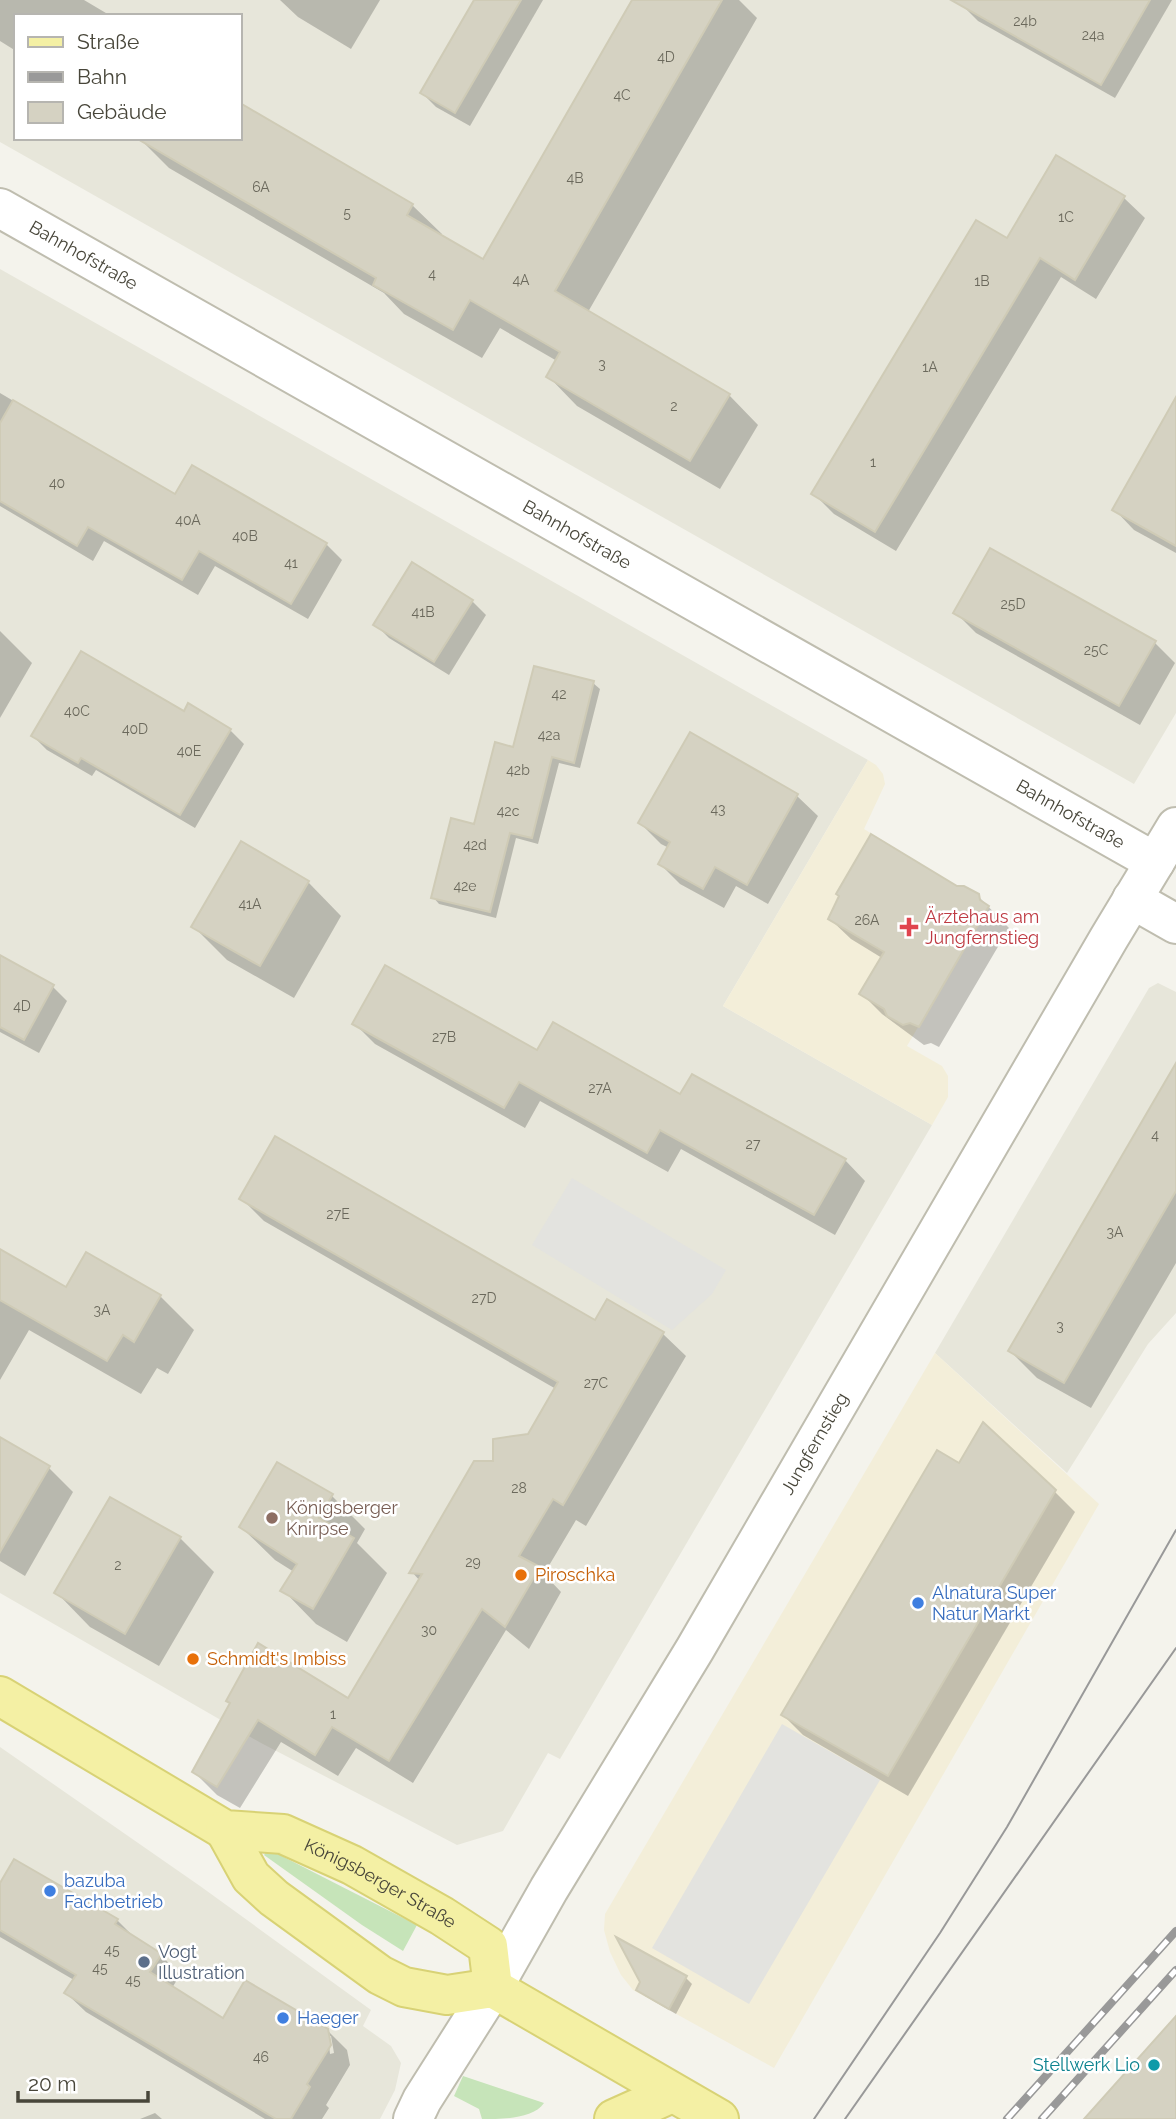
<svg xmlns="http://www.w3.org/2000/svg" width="1176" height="2119" font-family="Raleway,sans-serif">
	<rect width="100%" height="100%" fill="#f4f3ec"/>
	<g fill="#e7e6da" fill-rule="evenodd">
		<path d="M0,0H1176V713L1134,784L0,142ZM16,16H240V138H16Z"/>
		<polygon points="0,269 868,760 723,1006 932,1125 560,1759 548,1753 503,1831 457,1845 261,1743 0,1593"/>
		<polygon points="1158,983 1176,992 1176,1313 1148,1344 1067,1473 935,1353 1149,988"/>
		<polygon points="0,1747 200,1886 371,2010 363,2026 391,2046 401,2063 395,2090 380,2119 0,2119"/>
	</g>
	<g fill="#f3eed9">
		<polygon points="868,760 876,765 883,774 885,784 864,829 956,886 964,886 979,894 980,900 989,906 907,1046 942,1066 948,1076 948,1097 932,1125 723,1006"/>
		<polygon points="935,1353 1099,1504 774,2068 633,1990 621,1975 610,1952 604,1930 605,1914"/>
	</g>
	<g fill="#c6e4b9">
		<polygon points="268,1849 417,1925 403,1951 362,1925 264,1855"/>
		<path d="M463,2076L544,2103C533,2119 503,2119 482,2119L479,2109L454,2096Z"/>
	</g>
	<g fill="#e3e3df">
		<polygon points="572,1178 726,1270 712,1294 672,1330 532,1245"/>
		<polygon points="782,1724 880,1780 749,2004 652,1948"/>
	</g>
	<g fill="#0003" fill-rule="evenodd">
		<polygon points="0,0 84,0 111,16 16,16 16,51 0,41"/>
		<polygon points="280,0 380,0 351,49 298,17"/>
		<polygon points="476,0 543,0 470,126 436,107 422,93"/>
		<polygon points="635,0 739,0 757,18 588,312 729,395 758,425 720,489 577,406 548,376 557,361 500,328 482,358 404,314 384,293 169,168 139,138 240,138 240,105 412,205 442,234 440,236 484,261"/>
		<polygon points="968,0 1172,0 1115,98 978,21 964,7"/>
		<polygon points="1057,158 1124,198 1145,218 1096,299 1061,277 896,551 834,514 813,493 1007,241"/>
		<polygon points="0,393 176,497 326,544 342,560 308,619 215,566 198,595 104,541 93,561 0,506"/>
		<polygon points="1176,401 1176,553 1134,530 1114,509"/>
		<polygon points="472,601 486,615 449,675 389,638 375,624"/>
		<polygon points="956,613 1155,643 1175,663 1140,725 976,633"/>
		<polygon points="0,631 32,663 0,718"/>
		<polygon points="593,683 600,689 580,768 559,763 538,844 516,838 496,918 439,904 433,897 475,826 515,750"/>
		<polygon points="184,713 230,730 244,744 195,828 96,770 92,776 47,750 33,736"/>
		<polygon points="691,735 797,796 818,816 768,904 736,886 724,908 680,884 660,864 669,848 661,844 640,823"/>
		<polygon points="308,882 341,916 294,998 227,960 194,927"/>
		<polygon points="956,887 978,896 1009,928 939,1047 931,1043 924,1045 882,1014 862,994 882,958 851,939 830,919"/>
		<polygon points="0,958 53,987 67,1001 39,1053 0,1032"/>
		<polygon points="354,1023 537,1052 681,1096 845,1160 865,1181 835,1235 681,1149 668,1172 540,1101 525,1128 375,1044"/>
		<polygon points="1176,1065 1176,1263 1091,1408 1037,1378 1010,1351"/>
		<polygon points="241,1198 596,1323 663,1334 686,1356 586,1526 576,1520 544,1574 561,1592 529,1649 506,1630 413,1783 356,1748 338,1776 281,1742 240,1808 217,1795 194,1772 232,1704 349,1701 420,1581 412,1572 495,1463 529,1435 556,1389 264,1221"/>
		<polygon points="0,1251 67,1289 160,1296 194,1330 168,1374 157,1368 141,1394 29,1330 0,1380"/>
		<polygon points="0,1439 49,1468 73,1492 25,1576 0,1561"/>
		<polygon points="959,1465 1054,1491 1075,1512 908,1796 803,1735 783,1715"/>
		<polygon points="332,1496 365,1529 357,1543 387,1573 347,1642 316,1624 283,1590 294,1572 275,1560 241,1527"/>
		<polygon points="180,1538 214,1572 159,1666 90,1627 57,1593"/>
		<path d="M14,1861L117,1920L137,1940L161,1955L180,1975L172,1988L223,2021L327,2030L347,2050L350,2065L326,2105L329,2108L322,2119H265L86,2012L66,1993L74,1980L0,1937V1886ZM328,2036H331L334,2053L330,2054Z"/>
		<polygon points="685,1977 692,1984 676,2014 645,1996 638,1989"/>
		<polygon points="155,2113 162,2119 140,2119"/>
	</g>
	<g fill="#d5d2c2" stroke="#cfcbb6" stroke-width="2">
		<polygon points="474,0 521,0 455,113 420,93"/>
		<polygon points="632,0 722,0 555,291 730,394 690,461 546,377 560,352 470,300 453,330 373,285 376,278 136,138 240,138 240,103 413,204 407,215 483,259"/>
		<polygon points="951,0 1150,0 1101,85"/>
		<polygon points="1056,155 1125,196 1075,280 1040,258 875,532 811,494 976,220 1007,238"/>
		<polygon points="1176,397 1176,546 1112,510"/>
		<polygon points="13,400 175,494 192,465 327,543 291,604 199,551 182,580 88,527 77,546 0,501 0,423"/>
		<polygon points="990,548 1156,641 1119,706 953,613"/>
		<polygon points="412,562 473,600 434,662 373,625"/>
		<polygon points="81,651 184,711 188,703 231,729 180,815 81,758 78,763 31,736"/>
		<polygon points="534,666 594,681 574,763 552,757 532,838 510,833 490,912 431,898 451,818 474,824 495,742 513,747"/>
		<polygon points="690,732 798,794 747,885 715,867 703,889 658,864 670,842 638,823"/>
		<polygon points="871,834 957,886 964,886 979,894 980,900 989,906 919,1027 910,1023 903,1025 887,1016 884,1009 859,994 884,952 828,919 839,896 836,894"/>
		<polygon points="241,841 309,881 260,966 191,927"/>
		<polygon points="0,955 54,985 24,1040 0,1027"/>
		<polygon points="385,965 537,1050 553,1022 680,1094 692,1074 846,1159 814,1215 660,1130 647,1153 519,1082 504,1108 352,1024"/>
		<polygon points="1176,1063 1176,1191 1064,1383 1008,1351"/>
		<polygon points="275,1136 595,1320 607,1299 664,1332 563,1505 553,1499 519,1556 540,1567 505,1627 482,1609 389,1761 332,1727 315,1755 258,1720 217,1787 192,1772 230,1703 226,1701 258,1643 348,1698 422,1574 409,1573 474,1461 493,1461 493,1439 528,1434 558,1382 239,1199"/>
		<polygon points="0,1249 66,1287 86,1252 161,1295 134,1342 123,1335 107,1361 0,1300"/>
		<polygon points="983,1422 1056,1490 888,1776 781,1715 937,1450 959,1463"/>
		<polygon points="0,1437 50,1466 0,1552"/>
		<polygon points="277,1462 333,1494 319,1518 354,1538 313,1609 280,1591 297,1564 239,1527"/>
		<polygon points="110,1497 181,1537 125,1634 54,1593"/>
		<polygon points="14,1859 118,1919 115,1924 162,1954 150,1972 223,2018 245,1980 328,2029 331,2045 307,2084 310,2087 291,2119 276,2119 64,1993 76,1975 0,1930 0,1883"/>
		<polygon points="616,1937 687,1976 669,2009 636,1990 640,1982"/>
		<polygon points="1176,2016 1176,2119 1084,2119"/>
	</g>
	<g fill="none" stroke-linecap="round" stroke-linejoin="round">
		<defs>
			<g id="minor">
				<path id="s1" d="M0,208L1155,862"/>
				<polyline points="1132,899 1176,924"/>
				<path id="s2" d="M413,2119L422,2100L493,1988L549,1889L695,1649L1109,938L1176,827"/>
			</g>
			<g id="major">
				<path id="s3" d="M0,1696L225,1830L283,1834L352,1865L442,1916L488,1946L493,1988"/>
				<polyline points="225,1830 251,1877 274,1898 380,1975 404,1987 447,1995 493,1988 719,2119"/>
				<polyline points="614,2119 672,2093"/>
			</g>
		</defs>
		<use href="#minor" stroke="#bfbdaf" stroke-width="42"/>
		<use href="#major" stroke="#d8d275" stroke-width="42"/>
		<use href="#minor" stroke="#fff" stroke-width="38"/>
		<use href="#major" stroke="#f4f0a4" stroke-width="38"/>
		<g stroke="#999" stroke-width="2">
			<polyline points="814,2119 940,1933 1007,1827 1176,1530"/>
			<polyline points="845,2119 1176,1648"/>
		</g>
		<defs>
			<g id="rail">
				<polyline points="1007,2119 1176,1931"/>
				<polyline points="1042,2119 1176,1970"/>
			</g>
		</defs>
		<use href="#rail" stroke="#999" stroke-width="8"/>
		<use href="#rail" stroke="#fff" stroke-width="5" stroke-dasharray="16" stroke-linecap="butt"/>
	</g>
	<path fill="#e0444e" stroke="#fff" stroke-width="2.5" d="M905.5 916.5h7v7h7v7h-7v7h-7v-7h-7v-7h7z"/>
	<circle fill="#8d6e63" stroke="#fff" stroke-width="2.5" cx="272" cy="1518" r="7"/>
	<g fill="#e8710a" stroke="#fff" stroke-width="2.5">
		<circle cx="521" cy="1575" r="7"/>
		<circle cx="193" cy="1659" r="7"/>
	</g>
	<g fill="#3f7fe0" stroke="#fff" stroke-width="2.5">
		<circle cx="918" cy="1603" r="7"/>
		<circle cx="50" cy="1891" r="7"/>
		<circle cx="283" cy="2018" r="7"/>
	</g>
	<circle fill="#5c6f8a" stroke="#fff" stroke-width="2.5" cx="144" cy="1962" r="7"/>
	<circle fill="#0f9aa8" stroke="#fff" stroke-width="2.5" cx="1154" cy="2065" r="7"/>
	<g text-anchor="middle" stroke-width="5" stroke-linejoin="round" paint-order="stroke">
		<g font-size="14" fill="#6b695c">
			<text x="1025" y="26">24b</text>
			<text x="1093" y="40">24a</text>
			<text x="666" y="62">4D</text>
			<text x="622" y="100">4C</text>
			<text x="575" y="183">4B</text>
			<text x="261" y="192">6A</text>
			<text x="347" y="218">5</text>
			<text x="1066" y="222">1C</text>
			<text x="432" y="279">4</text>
			<text x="521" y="285">4A</text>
			<text x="982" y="286">1B</text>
			<text x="602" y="369">3</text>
			<text x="930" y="372">1A</text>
			<text x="674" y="411">2</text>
			<text x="873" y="467">1</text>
			<text x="57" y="488">40</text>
			<text x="188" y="525">40A</text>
			<text x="245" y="541">40B</text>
			<text x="291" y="568">41</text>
			<text x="1013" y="609">25D</text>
			<text x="423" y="617">41B</text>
			<text x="1096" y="655">25C</text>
			<text x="559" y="699">42</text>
			<text x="77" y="716">40C</text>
			<text x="135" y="734">40D</text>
			<text x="549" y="740">42a</text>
			<text x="189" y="756">40E</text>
			<text x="518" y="775">42b</text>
			<text x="718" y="814">43</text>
			<text x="508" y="816">42c</text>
			<text x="475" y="850">42d</text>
			<text x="465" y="891">42e</text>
			<text x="250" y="909">41A</text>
			<text x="867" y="925">26A</text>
			<text x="22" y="1011">4D</text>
			<text x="444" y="1042">27B</text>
			<text x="600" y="1093">27A</text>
			<text x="1155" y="1140">4</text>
			<text x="753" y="1149">27</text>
			<text x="338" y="1219">27E</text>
			<text x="1115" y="1237">3A</text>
			<text x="484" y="1303">27D</text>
			<text x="102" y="1315">3A</text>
			<text x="1060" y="1331">3</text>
			<text x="596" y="1388">27C</text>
			<text x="519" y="1493">28</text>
			<text x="473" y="1567">29</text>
			<text x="118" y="1570">2</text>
			<text x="429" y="1635">30</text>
			<text x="333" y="1719">1</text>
			<text x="112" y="1955">45</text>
			<text x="100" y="1973">45</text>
			<text x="133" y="1985">45</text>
			<text x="261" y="2062">46</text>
		</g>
		<g font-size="18" fill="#48463a" stroke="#fff">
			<text dy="6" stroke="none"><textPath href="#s1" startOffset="96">Bahnhofstraße</textPath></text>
			<text dy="6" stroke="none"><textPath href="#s1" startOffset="663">Bahnhofstraße</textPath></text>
			<text dy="6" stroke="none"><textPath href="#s1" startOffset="1230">Bahnhofstraße</textPath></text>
			<text dy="6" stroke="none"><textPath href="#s2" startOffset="786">Jungfernstieg</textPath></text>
			<text dy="6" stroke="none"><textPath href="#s3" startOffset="429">Königsberger Straße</textPath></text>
		</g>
		<g font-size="18" fill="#be3a42" stroke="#fff" text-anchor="start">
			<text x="925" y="923">Ärztehaus am<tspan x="925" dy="21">Jungfernstieg</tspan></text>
		</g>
		<g font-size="18" fill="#785e54" stroke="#fff" text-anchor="start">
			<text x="286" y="1514">Königsberger<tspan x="286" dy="21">Knirpse</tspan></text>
		</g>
		<g font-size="18" fill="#c56008" stroke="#fff" text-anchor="start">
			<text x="535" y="1581">Piroschka</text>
			<text x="207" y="1665">Schmidt's Imbiss</text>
		</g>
		<g font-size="18" fill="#366cbe" stroke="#fff" text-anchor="start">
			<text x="932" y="1599">Alnatura Super<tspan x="932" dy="21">Natur Markt</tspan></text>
			<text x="64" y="1887">bazuba<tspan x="64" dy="21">Fachbetrieb</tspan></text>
			<text x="297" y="2024">Haeger</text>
		</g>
		<g font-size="18" fill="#4e5e75" stroke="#fff" text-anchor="start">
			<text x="158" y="1958">Vogt<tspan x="158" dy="21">Illustration</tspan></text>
		</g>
		<g font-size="18" fill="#0d838f" stroke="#fff" text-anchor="end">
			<text x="1140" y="2071">Stellwerk Lio</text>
		</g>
	</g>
	<rect x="14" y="14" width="228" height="126" fill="#ffffff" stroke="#b6b5b0" stroke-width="2"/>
	<rect x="28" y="37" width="35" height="10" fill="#f4f0a4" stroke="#b6b5b0" stroke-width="2"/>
	<text x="77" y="49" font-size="21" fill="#48463a">Straße</text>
	<rect x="28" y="72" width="35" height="10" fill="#999999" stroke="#b6b5b0" stroke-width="2"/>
	<text x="77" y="84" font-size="21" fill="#48463a">Bahn</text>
	<rect x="28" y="102" width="35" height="21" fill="#d5d2c2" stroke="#b6b5b0" stroke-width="2"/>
	<text x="77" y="119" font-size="21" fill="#48463a">Gebäude</text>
	<path d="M18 2091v10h130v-10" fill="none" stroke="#48463a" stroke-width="3.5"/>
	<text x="28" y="2091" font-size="21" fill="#48463a" stroke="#ffffff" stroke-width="5" paint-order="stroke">20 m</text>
</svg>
